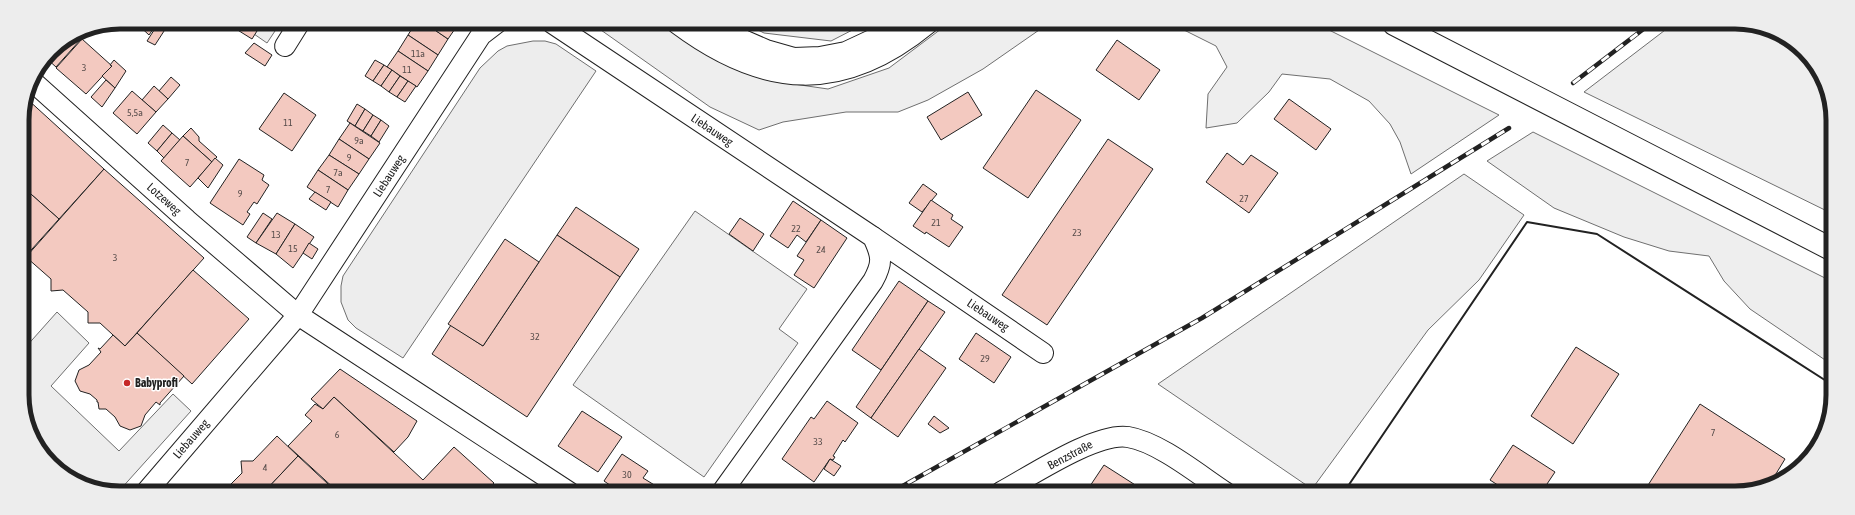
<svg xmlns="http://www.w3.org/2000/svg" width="1855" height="515" font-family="'Asap Condensed',sans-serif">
	<rect width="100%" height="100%" fill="#fff"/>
	<g fill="#eee" stroke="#6f6f6f">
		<polygon points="250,22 281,22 267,43 254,34 258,28"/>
		<polygon points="591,23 668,23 773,81 828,89 889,68 949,23 1057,23 1042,28 983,69 928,100 898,112 846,112 783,122 759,130 710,107"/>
		<polygon points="744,23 866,23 831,41 764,33"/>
		<polygon points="1166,23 1315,23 1499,115 1411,174 1400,142 1390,124 1369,101 1330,79 1282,74 1269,92 1237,123 1206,128 1208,94 1227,67 1216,46 1182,29"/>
		<polygon points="1673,24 1754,24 1804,51 1831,101 1831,213 1584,92"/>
		<polygon points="1533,132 1831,281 1831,364 1750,309 1724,281 1709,256 1669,251 1624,237 1554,208 1487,161"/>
		<polygon points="1464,174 1524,215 1479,280 1428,330 1312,489 1158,384"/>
		<polygon points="695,211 807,289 779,329 798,343 704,477 573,385"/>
	</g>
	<g fill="#ededed" stroke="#6f6f6f">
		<polygon points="533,41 545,41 556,44 596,71 403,358 356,328 348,320 341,302 341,286 343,276 480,68 498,51 507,46"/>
		<polygon points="57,312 89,343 51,386 119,451 173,394 191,411 119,491 101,491 51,464 24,414 24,349"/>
	</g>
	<g fill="#f3c9c0" stroke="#222">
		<polygon points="135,22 158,22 149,35"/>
		<polygon points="240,22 243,22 257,31 252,39 236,29"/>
		<polygon points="416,22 423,22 448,39 438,55 408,35"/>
		<polygon points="423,22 457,22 459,23 448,39"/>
		<polygon points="158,24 166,28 155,45 147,41"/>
		<polygon points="76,34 81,39 56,67 46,58 51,51"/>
		<polygon points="408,35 438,55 428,71 398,51"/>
		<polygon points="82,39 112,66 86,94 56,68"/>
		<polygon points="1117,40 1160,70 1139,100 1096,70"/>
		<polygon points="254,43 272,55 265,66 245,53"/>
		<polygon points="398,51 428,71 417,87 387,67"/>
		<polygon points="114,60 126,71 115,88 102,76 112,66 110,65"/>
		<polygon points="375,60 384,65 373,81 365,76"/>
		<polygon points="384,65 392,70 381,86 373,81"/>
		<polygon points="392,70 400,76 389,92 381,86"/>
		<polygon points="400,76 408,81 397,97 389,92"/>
		<polygon points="171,77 180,85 168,99 159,91"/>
		<polygon points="106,80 115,88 102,107 91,97"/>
		<polygon points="408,81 416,86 405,102 397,97"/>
		<polygon points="154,86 168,99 156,112 142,100"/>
		<polygon points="1036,90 1081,120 1028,198 983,168"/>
		<polygon points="132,91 156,112 137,134 113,113"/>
		<polygon points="968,92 982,115 941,140 927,117"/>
		<polygon points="284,93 316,115 292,151 259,129"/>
		<polygon points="26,98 104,169 59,219 23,187 22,114"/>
		<polygon points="1289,99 1331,129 1316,150 1274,119"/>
		<polygon points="357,104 365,109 355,126 347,121"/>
		<polygon points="365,109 373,115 363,131 355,126"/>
		<polygon points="373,115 381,120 371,136 363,131"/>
		<polygon points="381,120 389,126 379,142 371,136"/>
		<polygon points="350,123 380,143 369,159 339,139"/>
		<polygon points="163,125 172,133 157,151 148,143"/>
		<polygon points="191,128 199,137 199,141 217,157 212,162 183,136"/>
		<polygon points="172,133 180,140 164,158 157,151"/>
		<polygon points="183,136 212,162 190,187 161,161"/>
		<polygon points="339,139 369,159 359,174 329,155"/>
		<polygon points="1108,139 1153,169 1047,325 1002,295"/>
		<polygon points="1227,153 1243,165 1251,155 1278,173 1249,213 1206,182"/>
		<polygon points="329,155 359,174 348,190 318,170"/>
		<polygon points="215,158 223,165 208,188 198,178"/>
		<polygon points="239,159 264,175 262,180 269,185 257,204 254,202 247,212 250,214 243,225 210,203"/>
		<polygon points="104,169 204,258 125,346 100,323 88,323 88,312 63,290 51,291 51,279 26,257"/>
		<polygon points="318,170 348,190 338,207 307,187"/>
		<polygon points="923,184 937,194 922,212 909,203"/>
		<polygon points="23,187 59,219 23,259"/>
		<polygon points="315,192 331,202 326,210 309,199"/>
		<polygon points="931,200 953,215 951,219 963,227 949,247 926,232 925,234 913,226"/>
		<polygon points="793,201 821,220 806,242 797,235 788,248 770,236"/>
		<polygon points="576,207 639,249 620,277 557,235"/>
		<polygon points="263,213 272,219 256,243 247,237"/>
		<polygon points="277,213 295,224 276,254 256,243"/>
		<polygon points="740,218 764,234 753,251 729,234"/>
		<polygon points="821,220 847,238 814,288 794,275 804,260 797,256"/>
		<polygon points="295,224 314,237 293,268 276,254"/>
		<polygon points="557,235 620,277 527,417 432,354 451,325 483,346"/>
		<polygon points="505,239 539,262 483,346 448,324"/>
		<polygon points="309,243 318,249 312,259 303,253"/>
		<polygon points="193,270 249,319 192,384 137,333"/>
		<polygon points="899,281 928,301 881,370 852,350"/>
		<polygon points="928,301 945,312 871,418 856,407"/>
		<polygon points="137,333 184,376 160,403 160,405 156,402 145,415 141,426 130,430 120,426 115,417 106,409 99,409 98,402 97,402 97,400 90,394 80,391 75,381 79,370 89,365 101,352 98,348 100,349 113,335 125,346"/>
		<polygon points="976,333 1011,357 994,383 959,359"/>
		<polygon points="1576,347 1619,374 1573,444 1531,416"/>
		<polygon points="919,349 946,368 898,437 871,418"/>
		<polygon points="340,369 417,421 408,437 394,452 334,397 323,409 311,399"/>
		<polygon points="334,397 423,480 454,447 494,483 486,491 337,491 288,446 312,421 305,415 315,404 323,409"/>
		<polygon points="827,401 858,423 845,442 843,440 833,456 835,457 833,460 830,459 814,482 782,459 811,417 814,419"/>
		<polygon points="1700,404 1785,459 1768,487 1741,493 1643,493"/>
		<polygon points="582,411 622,437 598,472 558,446"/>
		<polygon points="934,416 949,428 940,433 928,424"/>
		<polygon points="277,436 298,456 265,491 234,491 229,486 242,473 241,461 253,461"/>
		<polygon points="1513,445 1555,472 1541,493 1510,493 1490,480"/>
		<polygon points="622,454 648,471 643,478 656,486 653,492 620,492 604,481"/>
		<polygon points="298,456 328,484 322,491 265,491"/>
		<polygon points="830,459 841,466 834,476 824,469"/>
		<polygon points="1104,465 1140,488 1137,492 1086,492"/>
	</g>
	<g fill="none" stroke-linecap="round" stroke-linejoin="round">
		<defs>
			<g id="minor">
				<path d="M552,23L873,237C882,256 883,263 873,281L722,492"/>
				<polyline points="285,46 300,22"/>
				<polyline points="31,80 187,220 298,315 569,492"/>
				<polyline points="873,237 1043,353"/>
				<polyline points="147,491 298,315 481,35 498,22"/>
				<path d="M1001,492C1031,476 1096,432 1128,437C1159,442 1199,475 1225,492"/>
			</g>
			<g id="trunk">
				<path d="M678,23C765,88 842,93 927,23"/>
				<polyline points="713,23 743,41 766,51 794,59 820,58 846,53 876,39 898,23"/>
				<polyline points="1394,24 1831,249"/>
			</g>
		</defs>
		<use href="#minor" stroke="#222" stroke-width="22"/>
		<use href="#trunk" stroke="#222" stroke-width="24"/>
		<use href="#minor" stroke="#fff" stroke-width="20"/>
		<use href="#trunk" stroke="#fff" stroke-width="22"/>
		<defs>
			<g id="rail">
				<polyline points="1573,83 1650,24"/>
				<polyline points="892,492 1202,318 1509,128"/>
			</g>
		</defs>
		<use href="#rail" stroke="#222" stroke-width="4.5"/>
		<use href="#rail" stroke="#fff" stroke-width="3" stroke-dasharray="9" stroke-linecap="butt"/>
		<polyline stroke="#222" stroke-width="2" points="1344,492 1527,222 1597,234 1831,384"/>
	</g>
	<circle fill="#c62828" stroke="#fff" stroke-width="1.5" cx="127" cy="383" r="4"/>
	<g text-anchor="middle" stroke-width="3" stroke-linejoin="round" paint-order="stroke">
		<g font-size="10" fill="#564c4a">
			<text x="418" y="57">11a</text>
			<text x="84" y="71">3</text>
			<text x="407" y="73">11</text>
			<text x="135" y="116">5,5a</text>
			<text x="288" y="126">11</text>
			<text x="359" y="144">9a</text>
			<text x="349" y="161">9</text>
			<text x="187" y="166">7</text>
			<text x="338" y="176">7a</text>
			<text x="328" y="193">7</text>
			<text x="240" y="197">9</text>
			<text x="1244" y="202">27</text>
			<text x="936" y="226">21</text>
			<text x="796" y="232">22</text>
			<text x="1077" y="236">23</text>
			<text x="276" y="238">13</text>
			<text x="293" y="252">15</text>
			<text x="821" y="253">24</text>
			<text x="115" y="261">3</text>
			<text x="535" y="340">32</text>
			<text x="985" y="362">29</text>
			<text x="1713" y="436">7</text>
			<text x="337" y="438">6</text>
			<text x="818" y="445">33</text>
			<text x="265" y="471">4</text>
			<text x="627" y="478">30</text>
		</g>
		<g font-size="12" fill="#222" stroke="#fff">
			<text transform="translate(712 130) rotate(34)" y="4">Liebauweg</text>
			<text transform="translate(389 176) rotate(-57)" y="4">Liebauweg</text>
			<text transform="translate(164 199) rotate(42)" y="4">Lotzeweg</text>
			<text transform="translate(988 315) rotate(34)" y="4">Liebauweg</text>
			<text transform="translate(191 439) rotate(-49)" y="4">Liebauweg</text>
			<text transform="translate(1070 455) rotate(-28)" y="4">Benzstraße</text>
		</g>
		<g font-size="12" font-weight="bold" fill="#222" stroke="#fff" text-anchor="start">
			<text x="135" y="387">Babyprofi</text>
		</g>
	</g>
	<path d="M0 0H1855V515H0ZM120 29H1735A91 91 0 0 1 1826 120V395A91 91 0 0 1 1735 486H120A91 91 0 0 1 29 395V120A91 91 0 0 1 120 29Z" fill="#ededed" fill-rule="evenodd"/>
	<path fill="none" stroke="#222" stroke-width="5" d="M120 29H1735A91 91 0 0 1 1826 120V395A91 91 0 0 1 1735 486H120A91 91 0 0 1 29 395V120A91 91 0 0 1 120 29Z"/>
</svg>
